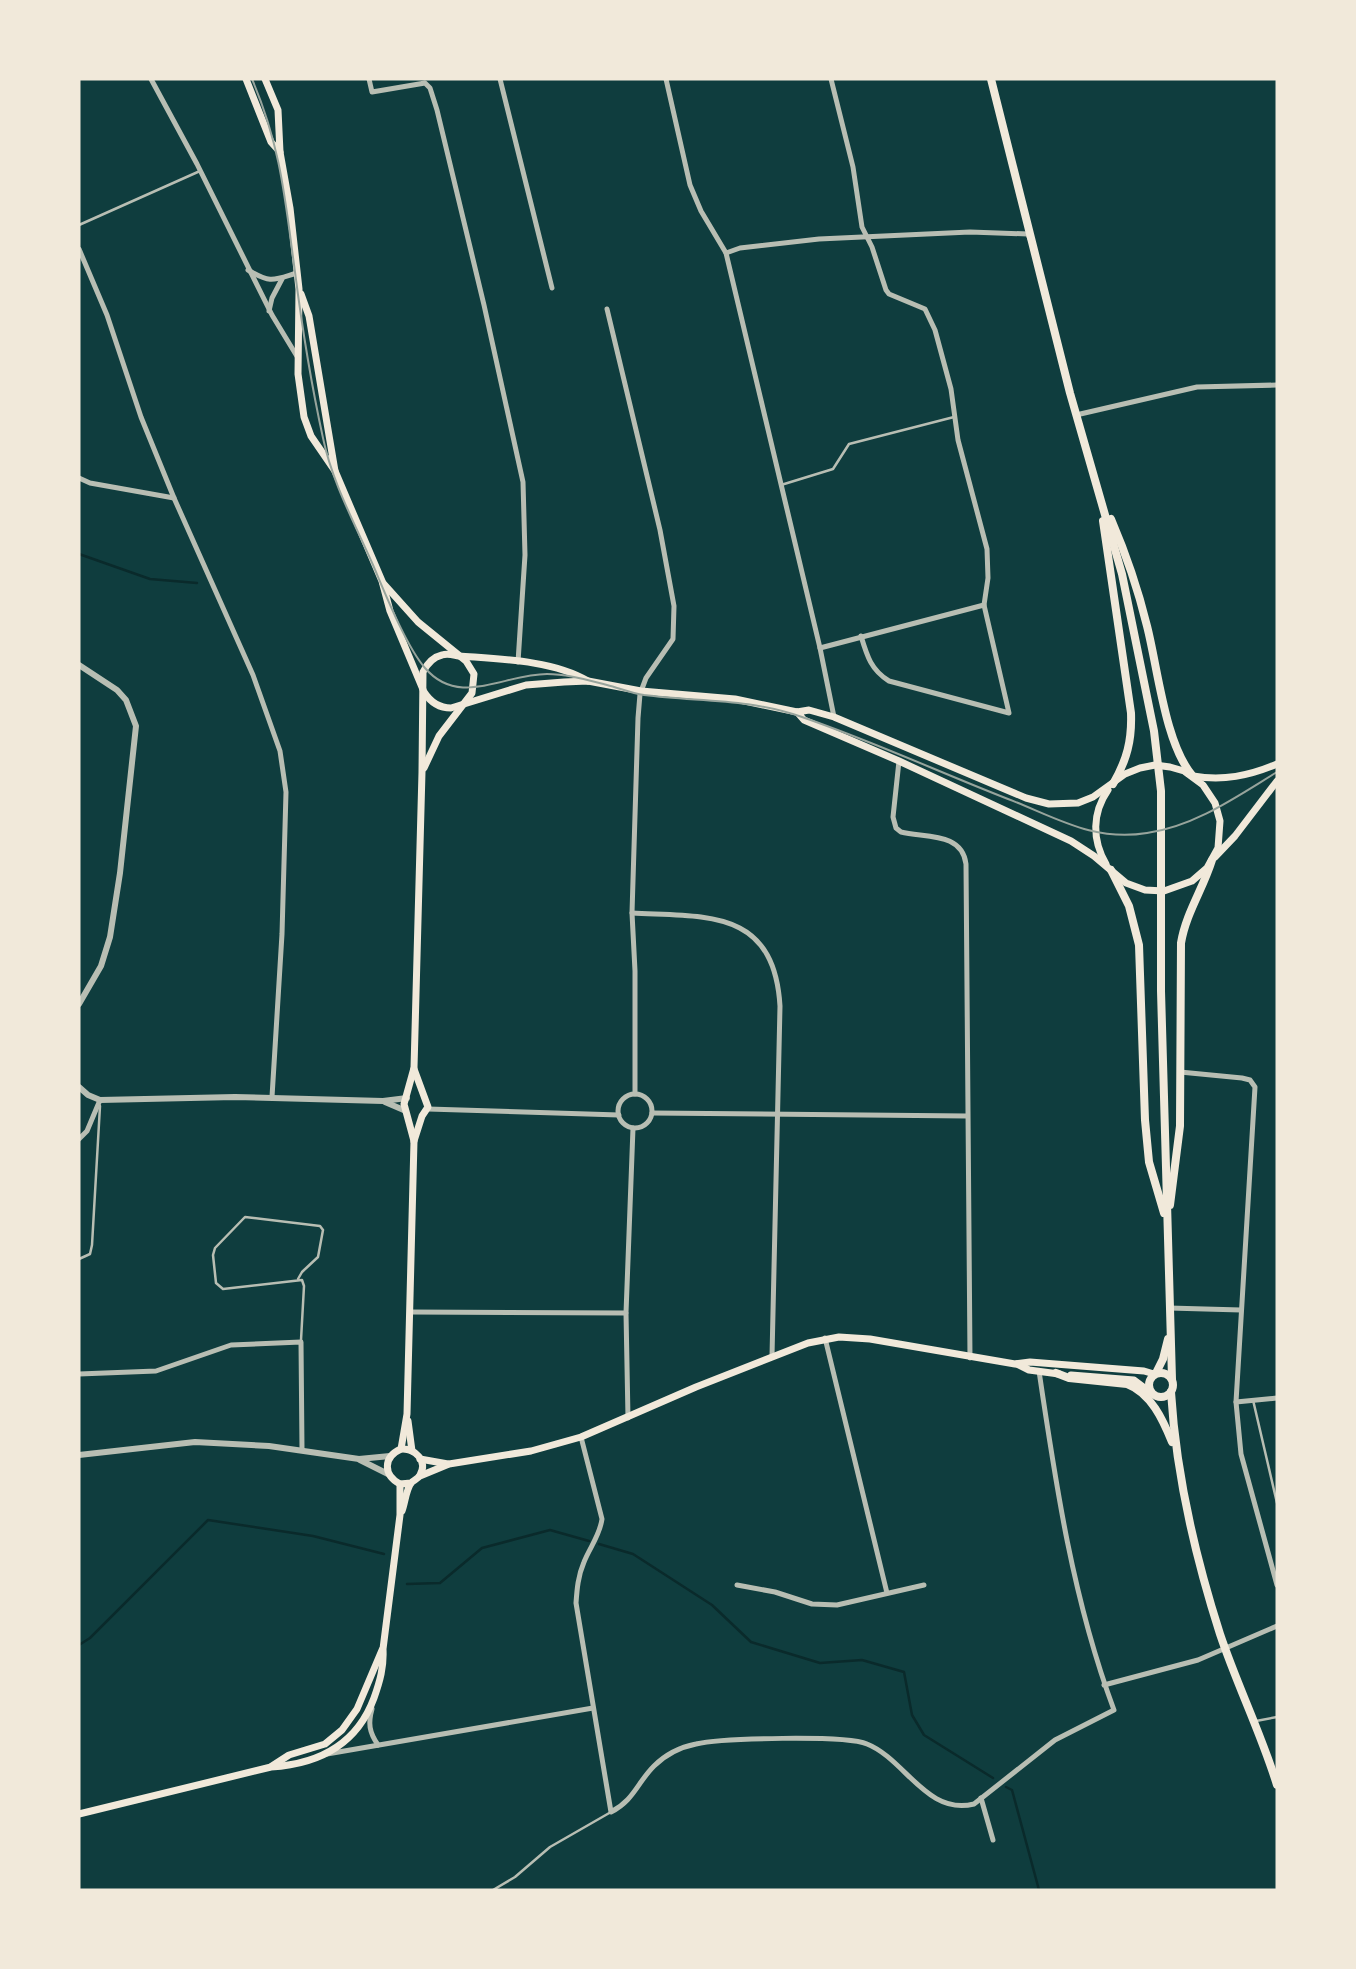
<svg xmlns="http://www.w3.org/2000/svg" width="1356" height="1969" font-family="'Asap Condensed',sans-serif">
	<rect width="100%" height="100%" fill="#0f3d3e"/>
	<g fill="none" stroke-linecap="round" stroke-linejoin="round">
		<g stroke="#0a2a2b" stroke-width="2.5">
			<polyline points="79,554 150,579 197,583"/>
			<polyline points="599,1544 633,1554 712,1605 751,1642 820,1663 862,1660 904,1672 912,1715 924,1735 993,1778"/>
			<polyline points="407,1584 440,1583 482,1548 550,1530 589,1541"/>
			<polyline points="79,1645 90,1638 208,1520 313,1536 384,1554"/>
			<polyline points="1006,1787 1012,1790 1039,1890"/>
		</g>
		<g stroke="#b8beb3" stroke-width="2.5">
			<polyline points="79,225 200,171"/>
			<polyline points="781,485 833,469 849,444 954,417"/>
			<polyline points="79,1259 90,1254 92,1245 100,1106"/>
			<polyline points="298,1279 302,1272 318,1257 323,1230 320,1226 245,1217 215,1248 213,1255 216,1283 223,1289 302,1280 304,1286 301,1340"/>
			<polyline points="1253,1400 1277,1503"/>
			<polyline points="1256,1721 1277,1717"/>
			<polyline points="493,1890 515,1877 550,1847 611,1812"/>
		</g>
		<g stroke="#b8beb3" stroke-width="5">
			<polyline points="151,79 197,164 272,315 298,358"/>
			<polyline points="369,79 372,92 425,83 430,88 437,110 484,305 523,482 525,555 518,662"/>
			<polyline points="500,79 552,288"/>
			<polyline points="666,79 690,185 701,211 726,253 820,648 834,717"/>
			<path d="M831,79L853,167L862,227L872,247L886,290L889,294L925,309L935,330L951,389L958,440L987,549L988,578L984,605L1009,713L889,681C871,670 867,656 861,636"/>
			<polyline points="79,249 107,315 141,417 174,498 253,675 280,751 286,792 282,934 272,1097"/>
			<polyline points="726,253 740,248 819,239 970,232 1028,234 1030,239"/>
			<path d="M248,270C271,284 274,280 297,273"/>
			<polyline points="607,309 660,530 674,606 673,639 646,678 640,694 638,718 632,913 635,971 635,1094"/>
			<polyline points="269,311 272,298 282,279"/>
			<polyline points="1076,415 1197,387 1277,385"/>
			<polyline points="79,478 90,483 174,498"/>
			<polyline points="820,648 984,605"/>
			<path d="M899,761L893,817L896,828L901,832C925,838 962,832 966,864L970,1358"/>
			<path d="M632,913C706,917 774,908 780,1006L772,1356"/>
			<polyline points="1180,1072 1242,1078 1250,1080 1255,1087 1236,1402 1241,1454 1277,1585"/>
			<circle cx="635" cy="1111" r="17"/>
			<polyline points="428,1109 619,1115"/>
			<polyline points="652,1113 967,1116"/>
			<polyline points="79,1139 87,1131 100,1100"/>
			<polyline points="1169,1308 1241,1310"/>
			<polyline points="410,1312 626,1313"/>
			<polyline points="825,1338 887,1593"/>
			<polyline points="79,1374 156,1371 231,1345 301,1342 302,1449"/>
			<polyline points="1236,1402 1277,1398"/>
			<polyline points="628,1418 626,1313 633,1128"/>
			<path d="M581,1437L602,1519C600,1535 590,1547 584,1562C578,1576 577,1589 576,1603L611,1812C634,1800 637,1783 654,1766C665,1755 681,1747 696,1744C720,1738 846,1735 867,1744C905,1759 927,1816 974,1804L1055,1740L1114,1710C1073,1600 1056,1486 1039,1371"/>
			<polyline points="737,1585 775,1592 812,1604 837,1605 924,1585"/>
			<polyline points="1104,1685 1198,1660 1277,1626"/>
			<path d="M372,1709C368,1723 369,1732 378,1745"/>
			<polyline points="327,1754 593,1708"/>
			<polyline points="981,1798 993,1840"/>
		</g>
		<g stroke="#b8beb3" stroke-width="6">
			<polyline points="79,665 117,690 126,700 136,726 120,873 110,937 101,966 79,1004"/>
			<polyline points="79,1087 88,1095 100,1100 235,1097 383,1101 407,1098"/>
			<polyline points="385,1102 406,1111"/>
			<polyline points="79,1455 195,1442 269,1446 359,1459 390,1456"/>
			<polyline points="360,1460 388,1474"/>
		</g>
		<g stroke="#f1e9da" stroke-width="7">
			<polyline points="246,79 271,142 280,152"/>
			<path d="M265,79L278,110L280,152L290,208L299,289L298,374L304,417L311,436L335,471L382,581L390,611L424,692C431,703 439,708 451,708L526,685L564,682L588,681L641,691L735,699L797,712L809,710L834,717L1026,798L1049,804L1078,803L1093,797L1125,774L1140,768L1155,765L1170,767L1184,771L1203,785L1215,803L1220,821L1218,848L1207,868L1192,881L1164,891L1145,890L1126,883L1094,856L1071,841L899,761L804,720L797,712"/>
			<polyline points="301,294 309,316 335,471"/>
			<polyline points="383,583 418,622 466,661 474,674 472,693 439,736 424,768"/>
			<path d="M1193,776C1223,781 1249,776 1277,764"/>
			<polyline points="1215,857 1235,836 1277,781"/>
			<path d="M1106,864C1092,840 1092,813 1108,790"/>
			<polyline points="414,1069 428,1107 422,1116 414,1141"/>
			<polyline points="1017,1364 1029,1370 1059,1374"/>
			<polyline points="1071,1375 1134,1380 1150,1392"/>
			<polyline points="408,1421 412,1451"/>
			<path d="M401,1449L407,1414L414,1141L404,1104L414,1068L422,772L423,672C427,664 433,657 442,655C448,653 453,655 459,656C498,659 553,660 588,681"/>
			<polyline points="420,1459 448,1464"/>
			<polyline points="420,1476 449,1464 531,1451 581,1437 696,1387 808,1343 839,1337 870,1339 1015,1364 1030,1362 1144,1371 1154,1374"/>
			<path d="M402,1511C405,1503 406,1490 411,1483C414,1480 418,1479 420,1475C428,1461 415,1448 401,1449C383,1457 383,1475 400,1484L411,1483"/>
			<polyline points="272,1766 289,1755 325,1744 342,1730 357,1709 382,1650"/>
			<path d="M79,1814L271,1767C319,1764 357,1744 374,1698C380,1681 384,1667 383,1649L400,1515V1484"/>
		</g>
		<g stroke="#f1e9da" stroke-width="8">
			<polyline points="991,79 1070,393 1122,574 1154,731 1161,791 1161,991 1172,1379"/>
			<path d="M1111,519C1126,554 1138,589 1147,626C1158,669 1165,743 1192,775"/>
			<path d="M1103,521L1131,713C1132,740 1127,760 1113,784"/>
			<polyline points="1111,870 1129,906 1139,945 1145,1120 1149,1162 1164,1213"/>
			<path d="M1170,1205L1180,1126L1181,943C1186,913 1203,889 1212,860"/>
			<circle cx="1161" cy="1385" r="12"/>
			<path d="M1056,1373L1069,1378L1127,1384C1151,1393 1163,1420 1172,1442"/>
			<polyline points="1156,1373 1163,1359 1168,1339"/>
			<path d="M1171,1392C1176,1474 1195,1556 1220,1634C1237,1685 1261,1733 1277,1785"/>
		</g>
		<path stroke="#97a49c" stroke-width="2" d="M252,79C281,147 285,199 295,272C302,327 311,383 323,438C332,482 355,524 373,565C385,593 406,646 425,668C459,708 504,674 547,674C567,674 587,680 607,685C619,688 631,693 644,695C698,702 748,698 802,717C872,741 939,772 1008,799C1055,817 1093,842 1147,833C1195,826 1236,797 1277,772"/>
	</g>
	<rect width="1356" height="1969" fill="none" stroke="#f1e9da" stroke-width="161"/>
</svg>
